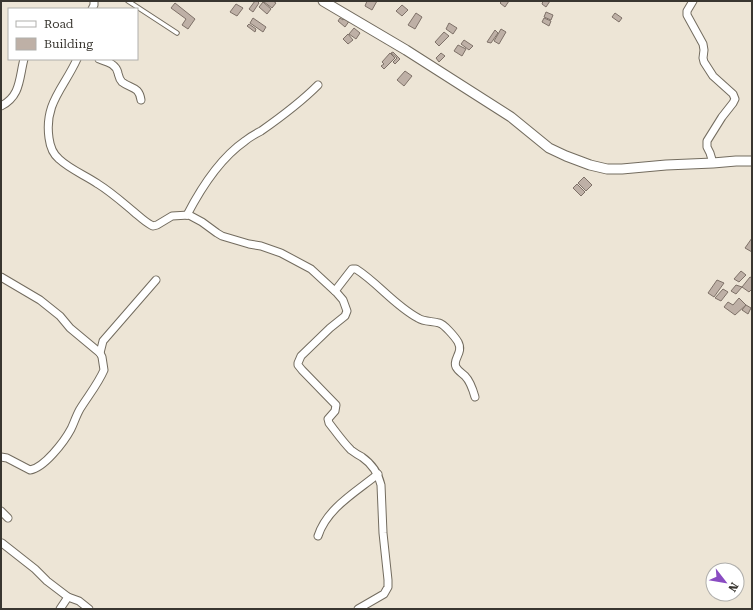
<svg xmlns="http://www.w3.org/2000/svg" width="753" height="610" font-family="'Roboto Serif',serif">
	<rect width="100%" height="100%" fill="#ede5d6"/>
	<g fill="#beb0a6" stroke="#7e7168">
		<polygon points="255,1 257,1 259,3 253,12 249,9"/>
		<polygon points="264,1 273,1 276,3 272,8 264,2"/>
		<polygon points="367,1 377,1 372,10 365,6"/>
		<polygon points="502,1 509,1 505,7 500,3"/>
		<polygon points="543,1 550,1 546,7 542,4"/>
		<polygon points="263,2 271,9 267,14 259,7"/>
		<polygon points="175,3 195,19 188,29 182,25 186,19 171,8"/>
		<polygon points="236,4 243,8 237,16 230,12"/>
		<polygon points="402,5 408,10 402,16 396,11"/>
		<polygon points="546,12 553,15 551,20 544,17"/>
		<polygon points="416,13 422,17 415,29 408,25"/>
		<polygon points="615,13 622,18 619,22 612,17"/>
		<polygon points="345,17 350,20 345,27 338,21 340,18 343,20"/>
		<polygon points="253,18 266,27 263,32 250,23"/>
		<polygon points="544,18 551,21 549,26 542,22"/>
		<polygon points="449,23 457,28 453,34 446,29"/>
		<polygon points="249,24 256,29 255,32 247,26"/>
		<polygon points="354,28 360,33 356,39 349,34"/>
		<polygon points="501,29 506,32 499,44 494,41"/>
		<polygon points="495,30 498,33 491,43 487,42"/>
		<polygon points="444,32 449,36 439,46 435,42"/>
		<polygon points="348,34 353,40 348,44 343,39"/>
		<polygon points="464,40 473,46 469,50 461,44"/>
		<polygon points="458,45 466,49 462,56 454,51"/>
		<polygon points="393,52 400,59 395,64 393,62 397,58 391,53"/>
		<polygon points="390,53 395,58 384,69 381,66 384,64 382,62"/>
		<polygon points="441,53 445,56 439,62 436,58"/>
		<polygon points="405,71 412,76 404,86 397,80"/>
		<polygon points="584,177 592,185 586,191 578,183"/>
		<polygon points="577,184 585,192 581,196 573,188"/>
		<polygon points="752,238 752,252 745,248"/>
		<polygon points="741,271 746,275 739,282 734,279"/>
		<polygon points="750,277 752,278 752,289 749,292 742,287"/>
		<polygon points="717,280 724,283 714,297 708,293"/>
		<polygon points="736,285 742,287 736,294 731,291"/>
		<polygon points="723,289 728,292 721,301 715,298"/>
		<polygon points="739,298 746,305 735,315 724,307 728,302 733,305"/>
		<polygon points="746,305 751,308 748,314 742,310"/>
	</g>
	<g fill="none" stroke-linecap="round" stroke-linejoin="round">
		<defs>
			<polyline id="service" points="128,1 177,33"/>
			<g id="minor">
				<polyline points="693,1 687,11 687,15 703,44 704,50 703,58 704,62 713,76 733,94 735,99 733,103 722,117 707,141 707,147 710,153 713,163"/>
				<polyline points="92,9 94,5 94,1"/>
				<path d="M77,59C64,88 44,103 49,138C50,146 53,154 59,159C71,170 85,175 98,184C111,192 122,202 134,212C140,217 145,222 151,225L153,226L157,225L172,216L189,215L202,222L217,233L222,236L249,244L261,246L281,253L311,269L337,293L343,300L347,311L345,316L330,328L301,356L298,363V365L302,370L336,405L335,411L328,419L329,423C336,432 343,442 351,450C355,453 358,455 362,457C372,464 378,472 381,485L383,533L388,580V587L384,594L358,609"/>
				<path d="M99,59C108,62 116,64 118,73C119,77 119,79 122,82C131,89 139,86 141,100"/>
				<path d="M1,106C21,96 19,78 24,59"/>
				<path d="M187,215C201,188 219,159 245,141C250,137 255,134 261,131C281,117 301,102 318,85"/>
				<path d="M1,277L40,300L60,316L70,328L100,353L102,357L104,370C98,384 88,396 80,409C76,416 74,423 71,429C64,442 44,468 30,470L7,458L1,457"/>
				<path d="M335,291L352,269H356C378,283 394,305 418,318C424,322 432,321 439,323C444,324 455,337 458,342C464,353 452,359 456,367C458,371 462,373 465,376C470,381 473,390 475,397"/>
				<polyline points="100,353 103,341 156,280"/>
				<polyline points="1,511 8,518"/>
				<path d="M318,536C327,508 356,492 378,474"/>
				<polyline points="2,543 35,569 47,581 68,597"/>
				<polyline points="60,609 68,597 79,601 89,609"/>
			</g>
			<polyline id="tertiary" points="323,1 406,50 511,117 549,148 566,156 590,165 607,169 622,169 666,165 713,163 736,161 752,161"/>
		</defs>
		<use href="#service" stroke="#736c5f" stroke-width="5.5"/>
		<use href="#minor" stroke="#736c5f" stroke-width="9"/>
		<use href="#tertiary" stroke="#736c5f" stroke-width="11"/>
		<use href="#service" stroke="#fff" stroke-width="3.5"/>
		<use href="#minor" stroke="#fff" stroke-width="7"/>
		<use href="#tertiary" stroke="#fff" stroke-width="9"/>
	</g>
	<rect width="753" height="610" fill="none" stroke="#393630" stroke-width="4"/>
	<rect x="8" y="8" width="130" height="52" fill="#ffffff" stroke="#b0afac"/>
	<rect x="16" y="21" width="20" height="6" fill="#ffffff" stroke="#b0afac"/>
	<text x="44" y="28" font-size="12" fill="#393630">Road</text>
	<rect x="16" y="38" width="20" height="12" fill="#beb0a6" stroke="#b0afac"/>
	<text x="44" y="48" font-size="12" fill="#393630">Building</text>
	<g transform="translate(725 582) rotate(121)"><circle r="19" fill="#ffffff" stroke="#b0afac"/>
	<path d="M0-3L7 15L0 10L-7 15Z" fill="#8a4cc2"/>
	<text y="-6" font-size="11" font-weight="bold" text-anchor="middle" fill="#393630">N</text>
	</g>
</svg>
